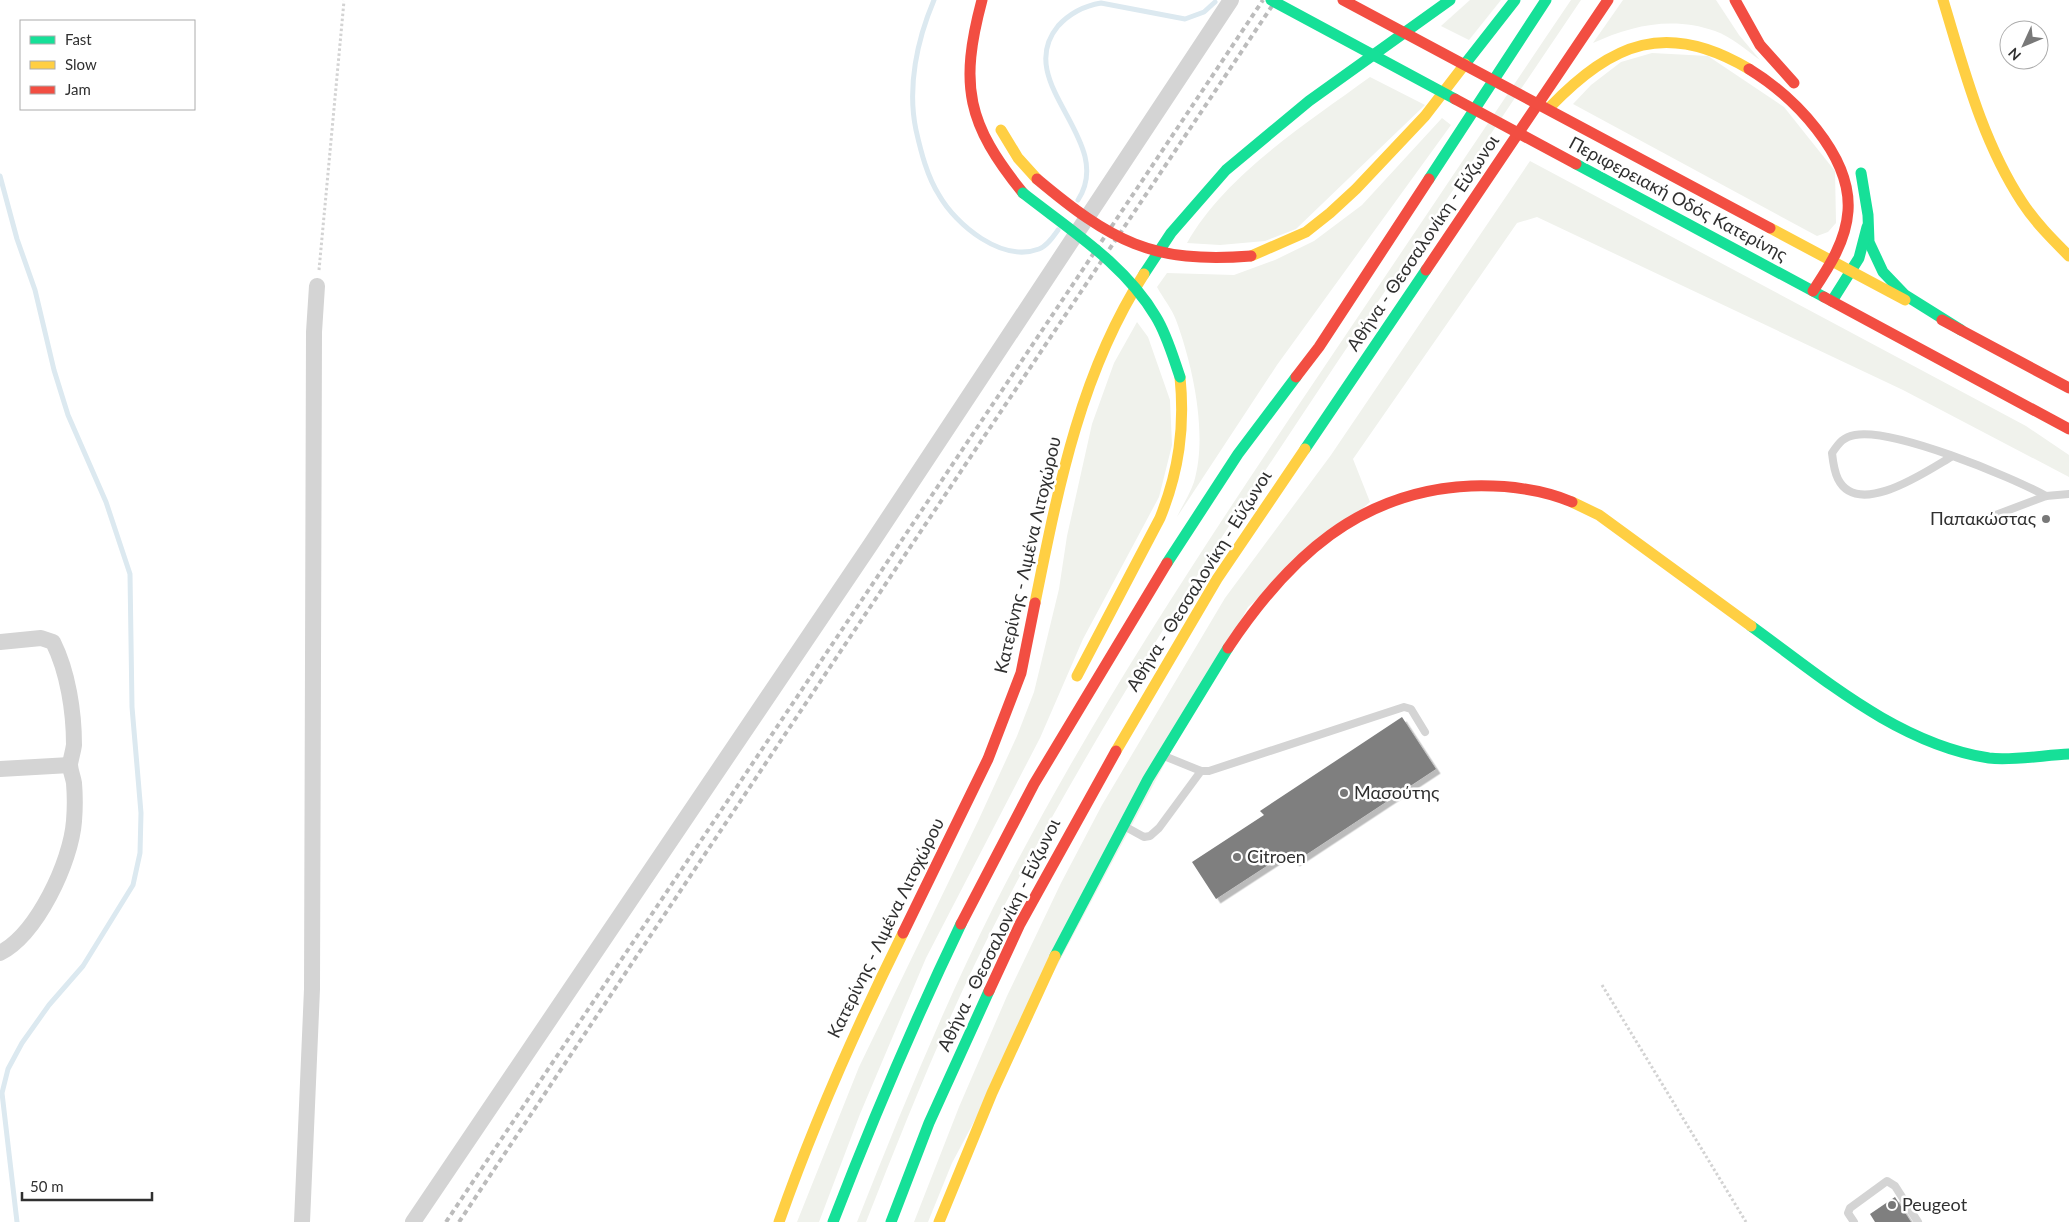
<svg xmlns="http://www.w3.org/2000/svg" width="2069" height="1222" font-family="Lato,sans-serif">
	<defs>
		<filter id="shadow"><feDropShadow dx="4.5" dy="4.5" stdDeviation="0" flood-color="#0004"/></filter>
	</defs>
	<rect width="100%" height="100%" fill="#fff"/>
	<g fill="#f0f2ec">
		<polygon points="1470,0 1501,0 1469,40 1441,26"/>
		<path d="M1571,0H1581C1500,120 1419,241 1338,361C1219,539 1102,718 1003,908C950,1009 908,1116 866,1222H857C899,1116 942,1010 993,908C1083,730 1193,562 1304,397C1393,265 1482,132 1571,0Z"/>
		<path d="M1623,0H1716L1739,35L1760,60C1746,50 1732,37 1715,31C1673,16 1632,25 1593,43Z"/>
		<polygon points="1652,53 1708,56 1784,107 1835,171 1836,223 1828,232 1817,236 1573,104 1591,85 1621,62"/>
		<path d="M1370,77L1425,105L1296,229L1265,241L1220,245L1187,243C1225,175 1307,123 1370,77Z"/>
		<path d="M1442,118L1451,125L1277,365L1177,517C1182,506 1190,494 1194,482C1208,435 1193,366 1176,320C1172,309 1163,298 1157,287L1167,273L1234,275L1275,260L1314,241L1362,205Z"/>
		<polygon points="1530,161 2026,426 2069,455 2069,477 1903,390 1537,217 1517,223 1353,459 1370,502 1248,607 952,1163 928,1222 914,1222 959,1107 1007,996 1061,883 1102,805 1225,598 1331,455"/>
		<polygon points="1137,322 1148,337 1170,400 1172,445 1159,497 1083,639 1040,738 926,958 860,1114 819,1222 797,1222 859,1067 979,819 1017,736 1034,692 1059,589 1067,536 1092,424 1114,363"/>
	</g>
	<g fill="none" stroke-linecap="round" stroke-linejoin="round">
		<g stroke="#dce9f0" stroke-width="5">
			<path d="M934,0C917,40 907,87 916,130C921,152 927,176 939,195C956,225 1002,263 1039,249C1047,246 1053,237 1058,230"/>
			<polyline points="0,176 17,239 35,290 54,370 68,415 106,502 130,574 132,707 141,813 140,853 133,885 83,966 49,1005 22,1043 8,1069 2,1093 17,1222"/>
			<path d="M1078,200C1117,140 1011,83 1058,26C1070,13 1083,6 1101,3L1185,19L1204,12L1215,2"/>
		</g>
	</g>
	<g fill="#7f7f7f" filter="url(#shadow)">
		<polygon points="1402,717 1436,769 1295,862 1288,852 1216,899 1192,862 1264,815 1260,811"/>
		<polygon points="1895,1197 1911,1222 1875,1222 1870,1214"/>
	</g>
	<g fill="none" stroke-linecap="round" stroke-linejoin="round">
		<g stroke="#d3d3d3" stroke-width="3" stroke-dasharray="2.5 2.5" stroke-linecap="butt">
			<polyline points="319,270 344,1"/>
			<polyline points="1602,985 1746,1222"/>
		</g>
		<g stroke="#d4d4d4" stroke-width="8">
			<path d="M1951,457C1927,471 1858,519 1838,479C1834,471 1833,462 1832,453C1839,443 1843,437 1855,435C1893,428 2010,476 2046,496"/>
			<polyline points="1985,519 2046,496 2069,494"/>
			<polyline points="1164,756 1201,771 1209,771 1404,707 1411,709 1425,732"/>
			<polyline points="1124,826 1144,837 1150,836 1159,828 1201,771"/>
			<polyline points="1854,1222 1848,1213 1850,1208 1887,1181 1895,1186 1918,1222"/>
		</g>
		<g stroke="#d4d4d4" stroke-width="16">
			<path d="M0,642L41,638L53,642C68,672 74,712 74,745C73,752 71,758 70,764C70,770 73,777 74,783C75,795 75,809 74,821C71,862 37,934 0,953"/>
			<polyline points="0,769 70,765"/>
			<polyline points="302,1222 312,989 314,332 317,286"/>
			<polyline points="413,1222 871,544 1231,0"/>
		</g>
		<g stroke="#16e098" stroke-width="11">
			<polyline points="1465,64 1515,0"/>
			<polyline points="1576,164 1824,297"/>
			<polyline points="1861,173 1868,215 1869,242 1883,272 1905,295 1961,330"/>
			<polyline points="1429,179 1546,0"/>
			<polyline points="1144,274 1171,233 1226,170 1309,101 1450,0"/>
			<polyline points="1832,301 1859,258 1867,227"/>
			<polyline points="1305,449 1426,270"/>
			<polyline points="1167,563 1238,454 1296,377"/>
			<path d="M1751,626C1823,678 1898,744 1989,758C2012,761 2045,755 2069,754"/>
			<polyline points="1055,956 1148,779 1228,648"/>
			<path d="M833,1222C872,1121 914,1022 961,924"/>
			<polyline points="891,1222 929,1123 989,991"/>
		</g>
		<g stroke="#ffcf43" stroke-width="11">
			<path d="M1943,0C1964,69 1982,141 2022,202C2035,222 2052,239 2069,256"/>
			<path d="M1550,107C1613,42 1667,20 1749,69"/>
			<polyline points="1001,130 1018,158 1037,179"/>
			<polyline points="1770,228 1905,300"/>
			<polyline points="1251,256 1306,232 1330,213 1356,189 1425,116 1465,64"/>
			<polyline points="1572,502 1599,515 1751,626"/>
			<path d="M1035,603C1058,489 1080,373 1144,274"/>
			<path d="M1077,676L1160,518C1179,471 1185,427 1180,377"/>
			<polyline points="1116,751 1217,579 1305,449"/>
			<path d="M779,1222C814,1122 856,1028 903,933"/>
			<polyline points="939,1222 992,1093 1055,956"/>
		</g>
		<g stroke="#f24e42" stroke-width="11">
			<path d="M982,0C959,86 967,124 1023,193"/>
			<polyline points="1735,0 1760,45 1794,83"/>
			<path d="M1749,69C1793,96 1852,155 1848,211C1846,241 1829,267 1813,291"/>
			<polyline points="1426,270 1608,0"/>
			<polyline points="1824,297 2069,429"/>
			<polyline points="1942,320 2069,388"/>
			<polyline points="1296,377 1319,347 1429,179"/>
			<path d="M1228,648C1288,558 1359,491 1471,486C1505,485 1541,489 1572,502"/>
			<polyline points="961,924 1034,784 1167,563"/>
			<polyline points="903,933 988,759 1021,673 1035,603"/>
			<polyline points="989,991 1020,924 1116,751"/>
		</g>
		<g stroke="#bcbcbc" stroke-width="4" stroke-dasharray="5 4" stroke-linecap="butt">
			<polyline points="446,1222 1263,0"/>
			<polyline points="459,1222 1276,0"/>
		</g>
		<g stroke="#16e098" stroke-width="11">
			<polyline points="1271,0 1455,99"/>
			<path d="M1023,193C1070,230 1125,264 1156,317C1167,335 1173,357 1180,377"/>
		</g>
		<g stroke="#f24e42" stroke-width="11">
			<polyline points="1343,0 1770,228"/>
			<polyline points="1455,99 1576,164"/>
			<path d="M1037,179C1111,241 1152,264 1251,256"/>
		</g>
	</g>
	<g fill="#787878" stroke="#fff" stroke-width="2">
		<circle cx="2046" cy="519" r="5"/>
		<circle cx="1344" cy="793" r="5"/>
		<circle cx="1237" cy="857" r="5"/>
		<circle cx="1892" cy="1205" r="5"/>
	</g>
	<g text-anchor="middle" stroke-width="5" stroke-linejoin="round" paint-order="stroke">
		<g font-size="18" fill="#303030" stroke="#fff">
			<text transform="translate(1678 199) rotate(28)" y="6">Περιφερειακή Οδός Κατερίνης</text>
			<text transform="translate(1423 243) rotate(-56)" y="6">Αθήνα - Θεσσαλονίκη - Εύζωνοι</text>
			<text transform="translate(1028 555) rotate(-77)" y="6">Κατερίνης - Λιμένα Λιτοχώρου</text>
			<text transform="translate(1199 581) rotate(-58)" y="6">Αθήνα - Θεσσαλονίκη - Εύζωνοι</text>
			<text transform="translate(886 928) rotate(-64)" y="6">Κατερίνης - Λιμένα Λιτοχώρου</text>
			<text transform="translate(999 935) rotate(-64)" y="6">Αθήνα - Θεσσαλονίκη - Εύζωνοι</text>
		</g>
		<g font-size="18" fill="#303030" stroke="#fff" text-anchor="start">
			<text x="2036" y="525" text-anchor="end">Παπακώστας</text>
			<text x="1354" y="799">Μασούτης</text>
			<text x="1247" y="863">Citroen</text>
			<text x="1902" y="1211">Peugeot</text>
		</g>
	</g>
	<rect x="20" y="20" width="175" height="90" fill="#ffffff" stroke="#acacac"/>
	<rect x="30" y="36" width="25" height="8" fill="#16e098" stroke="#acacac"/>
	<text x="65" y="45" font-size="15" fill="#303030">Fast</text>
	<rect x="30" y="61" width="25" height="8" fill="#ffcf43" stroke="#acacac"/>
	<text x="65" y="70" font-size="15" fill="#303030">Slow</text>
	<rect x="30" y="86" width="25" height="8" fill="#f24e42" stroke="#acacac"/>
	<text x="65" y="95" font-size="15" fill="#303030">Jam</text>
	<g transform="translate(2024 45) rotate(226)"><circle r="24" fill="#ffffff" stroke="#acacac"/>
	<path d="M0-4L9 19L0 12L-9 19Z" fill="#787878"/>
	<text y="-8" font-size="14" font-weight="bold" text-anchor="middle" fill="#303030">N</text>
	</g>
	<path d="M22 1192v8h130v-8" fill="none" stroke="#303030" stroke-width="2.5"/>
	<text x="30" y="1192" font-size="15" fill="#303030" stroke="#ffffff" stroke-width="4" paint-order="stroke">50 m</text>
</svg>
